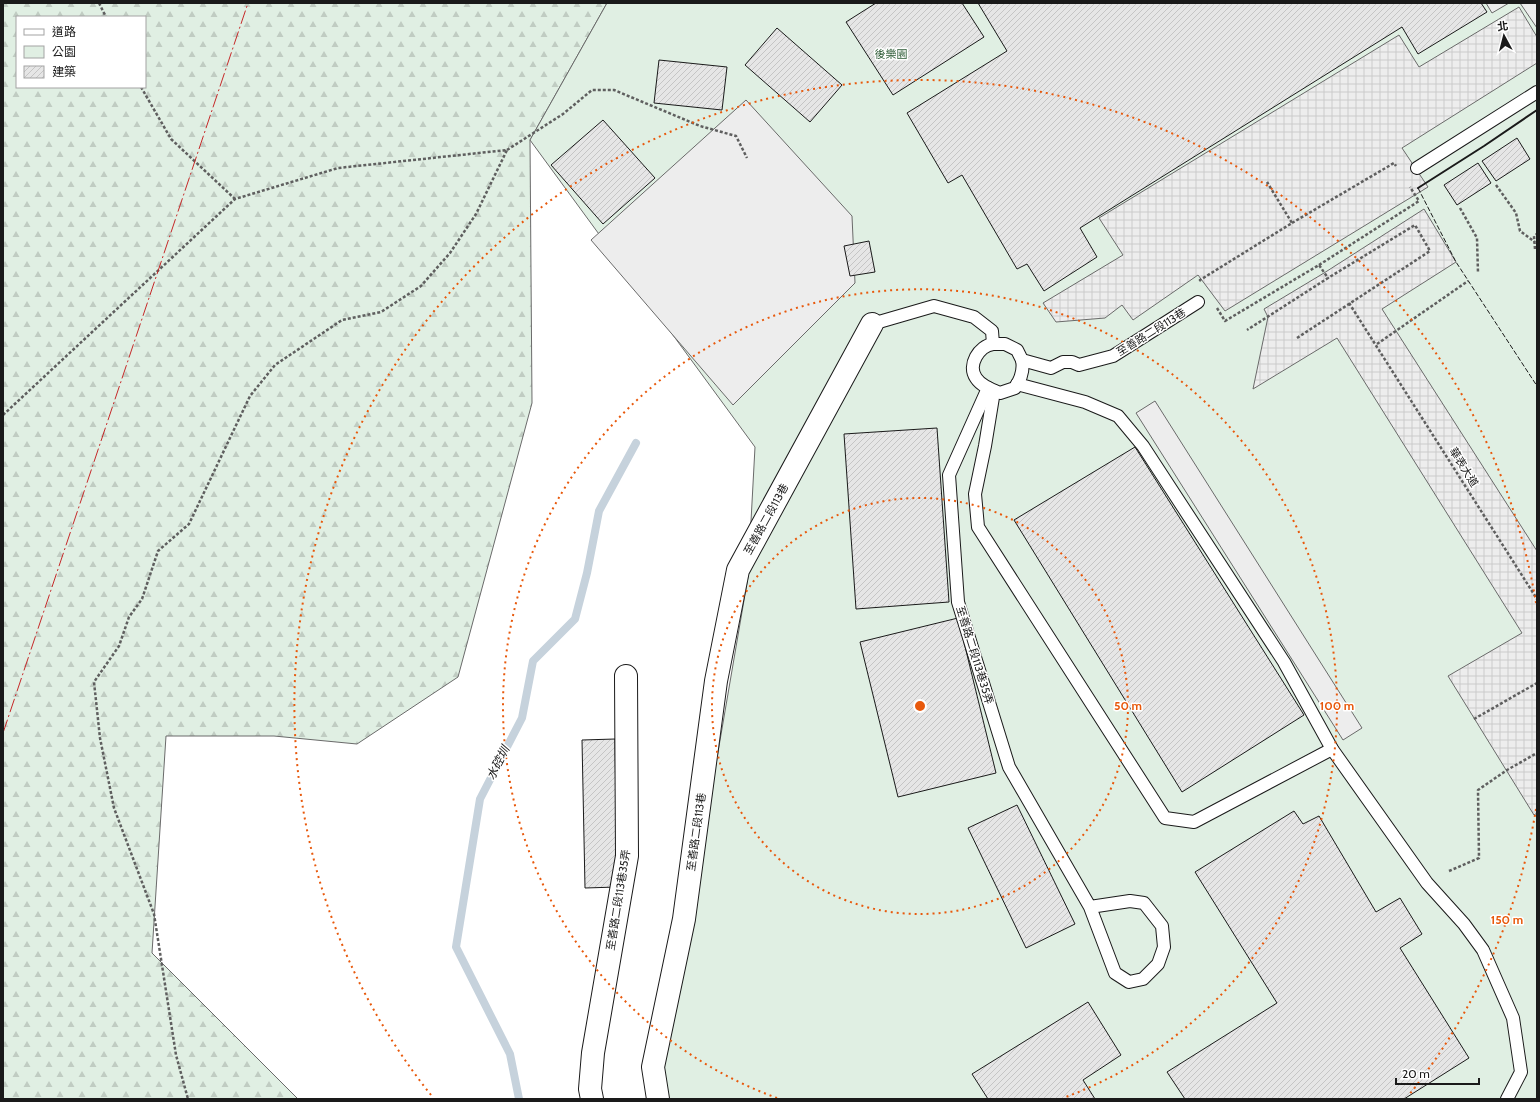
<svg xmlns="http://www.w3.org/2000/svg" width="1540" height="1102" font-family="Cabin,'Noto Sans TC',sans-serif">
	<defs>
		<pattern id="forest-firs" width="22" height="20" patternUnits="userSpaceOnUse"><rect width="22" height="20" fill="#e0efe3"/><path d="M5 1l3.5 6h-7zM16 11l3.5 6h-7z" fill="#c0ccc2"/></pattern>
		<pattern id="plaza-grid" width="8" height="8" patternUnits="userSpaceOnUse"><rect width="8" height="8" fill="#ededed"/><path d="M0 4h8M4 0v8" fill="none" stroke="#cbcbcb"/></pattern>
		<pattern id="building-hatch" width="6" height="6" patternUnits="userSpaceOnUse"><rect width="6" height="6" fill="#e6e6e6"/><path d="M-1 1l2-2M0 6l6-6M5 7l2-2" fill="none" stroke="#c5c5c5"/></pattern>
	</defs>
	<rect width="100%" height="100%" fill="#fff"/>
	<path fill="url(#forest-firs)" stroke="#6a6a6a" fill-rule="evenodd" d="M3,3H607L530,140L532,403L458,677L357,744L274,736H166L152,953L298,1099H3ZM17,17H145V87H17Z"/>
	<polygon fill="#e0efe3" stroke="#6a6a6a" points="607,3 1537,3 1537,1099 668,1099 663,1073 748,577 755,447 530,140"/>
	<g fill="#ededed" stroke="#6a6a6a">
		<polygon points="1486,3 1509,3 1492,13"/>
		<polygon points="1520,3 1537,3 1537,28"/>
		<polygon points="746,100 852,216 855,283 733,405 591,240"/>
		<polygon points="1155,401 1362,728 1343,740 1136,413"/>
	</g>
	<g fill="url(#plaza-grid)" stroke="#6a6a6a">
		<polygon points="1519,7 1537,37 1537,63 1402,148 1428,187 1225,311 1198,275 1133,320 1122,305 1105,318 1056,322 1043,303 1123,255 1099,218 1399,35 1419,67"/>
		<polygon points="1424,209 1456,262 1382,309 1537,551 1537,813 1534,815 1448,676 1522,633 1337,338 1253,389 1268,317 1264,309 1324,273"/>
	</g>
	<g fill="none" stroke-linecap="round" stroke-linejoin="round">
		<polyline stroke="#c6d2dc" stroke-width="8" points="519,1099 510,1054 456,947 480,799 522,718 533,661 575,619 587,573 599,511 636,443"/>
	</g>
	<g fill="url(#building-hatch)" stroke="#1a1a1a">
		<polygon points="876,3 962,3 984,37 893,95 846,22"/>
		<polygon points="978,3 1481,3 1487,12 1418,54 1402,27 1080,228 1097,257 1044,291 1027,264 1017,269 962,175 948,183 907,113 1007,51"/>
		<polygon points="777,28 842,85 810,122 745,65"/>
		<polygon points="659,60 727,67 722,110 654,103"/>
		<polygon points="603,120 655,178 603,224 551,165"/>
		<polygon points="1517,138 1530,159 1496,181 1482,161"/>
		<polygon points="1478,163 1491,183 1457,205 1444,185"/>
		<polygon points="869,241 875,272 850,276 844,246"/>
		<polygon points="937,428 949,602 856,609 844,434"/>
		<polygon points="1135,447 1304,715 1182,792 1014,520"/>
		<polygon points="958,618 996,773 898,797 860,642"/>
		<polygon points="615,739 617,887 585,888 582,740"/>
		<polygon points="1017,805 1075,924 1026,948 968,828"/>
		<polygon points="1294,811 1303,824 1319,816 1376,912 1400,898 1422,934 1400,948 1469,1058 1404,1099 1185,1099 1167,1072 1277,1003 1195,872"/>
		<polygon points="1088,1002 1121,1055 1083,1080 1095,1099 988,1099 972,1074"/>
	</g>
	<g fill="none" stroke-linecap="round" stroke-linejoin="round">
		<defs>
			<g id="lane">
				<polyline points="1417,168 1537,92"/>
				<polyline points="872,324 934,306 974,317 992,331 993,344 1005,344 1017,350 1022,360 1051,368 1063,362 1072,362 1079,365 1113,356 1198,302"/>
				<path d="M993,344C979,346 967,365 976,378C981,386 992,390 1000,393L1015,388C1021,379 1024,370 1022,360"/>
				<polyline points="1017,384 1085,402 1118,416 1143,446 1284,662 1332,749 1427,883 1464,924 1483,950 1513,1018 1521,1072 1507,1099"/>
				<polyline points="988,388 949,475 958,602 1009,767 1090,907 1115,973 1129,982 1143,979 1158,964 1164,947 1162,926 1144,903 1130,901 1090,907"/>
				<polyline points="994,391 985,446 975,494 978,527 1165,818 1194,822 1332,749"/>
			</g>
			<g id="street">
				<polyline points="592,1099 590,1089 593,1053 627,856 626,676"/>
				<polyline points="658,1099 653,1067 684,919 716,681 738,570 872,324"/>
			</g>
		</defs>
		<use href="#lane" stroke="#1a1a1a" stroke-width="14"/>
		<use href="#street" stroke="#1a1a1a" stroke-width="24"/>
		<g stroke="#5f5f5f" stroke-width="2.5" stroke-dasharray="3 2" stroke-linecap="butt">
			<polyline points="99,3 106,17"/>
			<polyline points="141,87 171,139 235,199"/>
			<polyline points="507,150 563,114 592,90 614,90 700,126 736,136 747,158"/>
			<polyline points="1496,185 1516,213 1520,231 1535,242"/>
			<polyline points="1460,208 1477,238 1478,273"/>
			<polyline points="1292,223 1394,163 1396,166"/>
			<polyline points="1535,249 1534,236 1537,234"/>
			<polyline points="1319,265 1419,201 1410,187"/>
			<polyline points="1201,281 1200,280 1292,223 1267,182"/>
			<polyline points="1349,303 1537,599"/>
			<polyline points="1217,308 1225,321 1319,265 1328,278 1247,330"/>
			<polyline points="1297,338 1430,251 1415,225 1328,278"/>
			<polyline points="1377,344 1468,281"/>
			<polyline points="3,415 235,199 338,168 507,150 476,214 450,253 421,286 381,312 342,320 275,365 250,396 189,524 158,551 142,599 129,617 119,646 94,682 100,738 114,808 154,914 176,1055 188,1099"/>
			<polyline points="1474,719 1537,683"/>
			<polyline points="1449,871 1479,858 1478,790 1507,770 1537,753"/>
		</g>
		<use href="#lane" stroke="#fff" stroke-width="12"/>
		<use href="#street" stroke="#fff" stroke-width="22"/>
		<polyline stroke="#1a1a1a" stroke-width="1" stroke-dasharray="5 2" stroke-linecap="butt" points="1418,188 1456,262 1537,386"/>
		<polyline stroke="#1a1a1a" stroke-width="2" points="1418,188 1484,146 1537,110"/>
		<polyline stroke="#c62828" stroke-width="1" stroke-dasharray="14 3 2 3" stroke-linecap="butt" points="3,733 248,3"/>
	</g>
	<g fill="none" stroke="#e8590c" stroke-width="2" stroke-dasharray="2 4">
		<circle cx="920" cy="706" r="208"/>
		<path d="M777 1098A417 417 0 1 1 1063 1098"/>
		<path d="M1536 809A625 625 0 0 1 1409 1095M431 1095A625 625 0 1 1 1536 603"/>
	</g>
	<g text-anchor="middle" stroke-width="3" stroke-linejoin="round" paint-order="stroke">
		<g font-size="11" fill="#2b5a34" stroke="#fff">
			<text x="891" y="58">後樂園</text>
		</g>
		<g font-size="11" fill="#1a1a1a" stroke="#fff">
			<text transform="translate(1151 332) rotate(-32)" y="4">至善路二段113巷</text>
			<text transform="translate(1464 467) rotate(58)" y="4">華表大道</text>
			<text transform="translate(766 519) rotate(-61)" y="4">至善路二段113巷</text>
			<text transform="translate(975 655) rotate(73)" y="4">至善路二段113巷35弄</text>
			<text transform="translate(696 832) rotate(-82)" y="4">至善路二段113巷</text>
			<text transform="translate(618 900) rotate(-81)" y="4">至善路二段113巷35弄</text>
		</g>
		<g font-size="12" font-style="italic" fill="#1a1a1a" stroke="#fff">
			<text transform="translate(498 763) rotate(-63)" y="4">水硿圳</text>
		</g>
	</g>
	<circle cx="920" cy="706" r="6" fill="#e8590c" stroke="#fff" stroke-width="2"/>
	<g font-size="12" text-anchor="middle" font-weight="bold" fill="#e8590c" stroke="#fff" stroke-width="3" stroke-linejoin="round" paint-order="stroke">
		<text x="1128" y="710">50 m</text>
		<text x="1337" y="710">100 m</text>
		<text x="1507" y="924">150 m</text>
	</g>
	<rect width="1540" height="1102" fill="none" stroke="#1a1a1a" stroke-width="8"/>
	<rect x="16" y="16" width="130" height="72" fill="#ffffff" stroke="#a3a3a3"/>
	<rect x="24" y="29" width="20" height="6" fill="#ffffff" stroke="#a3a3a3"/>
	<text x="52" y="36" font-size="12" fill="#1a1a1a">道路</text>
	<rect x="24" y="46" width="20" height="12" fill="#e0efe3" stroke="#a3a3a3"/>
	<text x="52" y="56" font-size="12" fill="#1a1a1a">公園</text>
	<rect x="24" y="66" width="20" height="12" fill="url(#building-hatch)" stroke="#a3a3a3"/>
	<text x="52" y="76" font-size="12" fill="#1a1a1a">建築</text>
	<g transform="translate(1504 36) rotate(353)" stroke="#ffffff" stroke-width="3" paint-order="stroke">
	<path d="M0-3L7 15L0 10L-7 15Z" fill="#1a1a1a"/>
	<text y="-6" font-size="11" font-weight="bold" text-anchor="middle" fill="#1a1a1a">北</text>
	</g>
	<path d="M1396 1078v6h83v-6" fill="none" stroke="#1a1a1a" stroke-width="2"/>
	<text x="1402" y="1078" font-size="12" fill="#1a1a1a" stroke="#ffffff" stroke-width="3" paint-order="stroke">20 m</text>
</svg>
